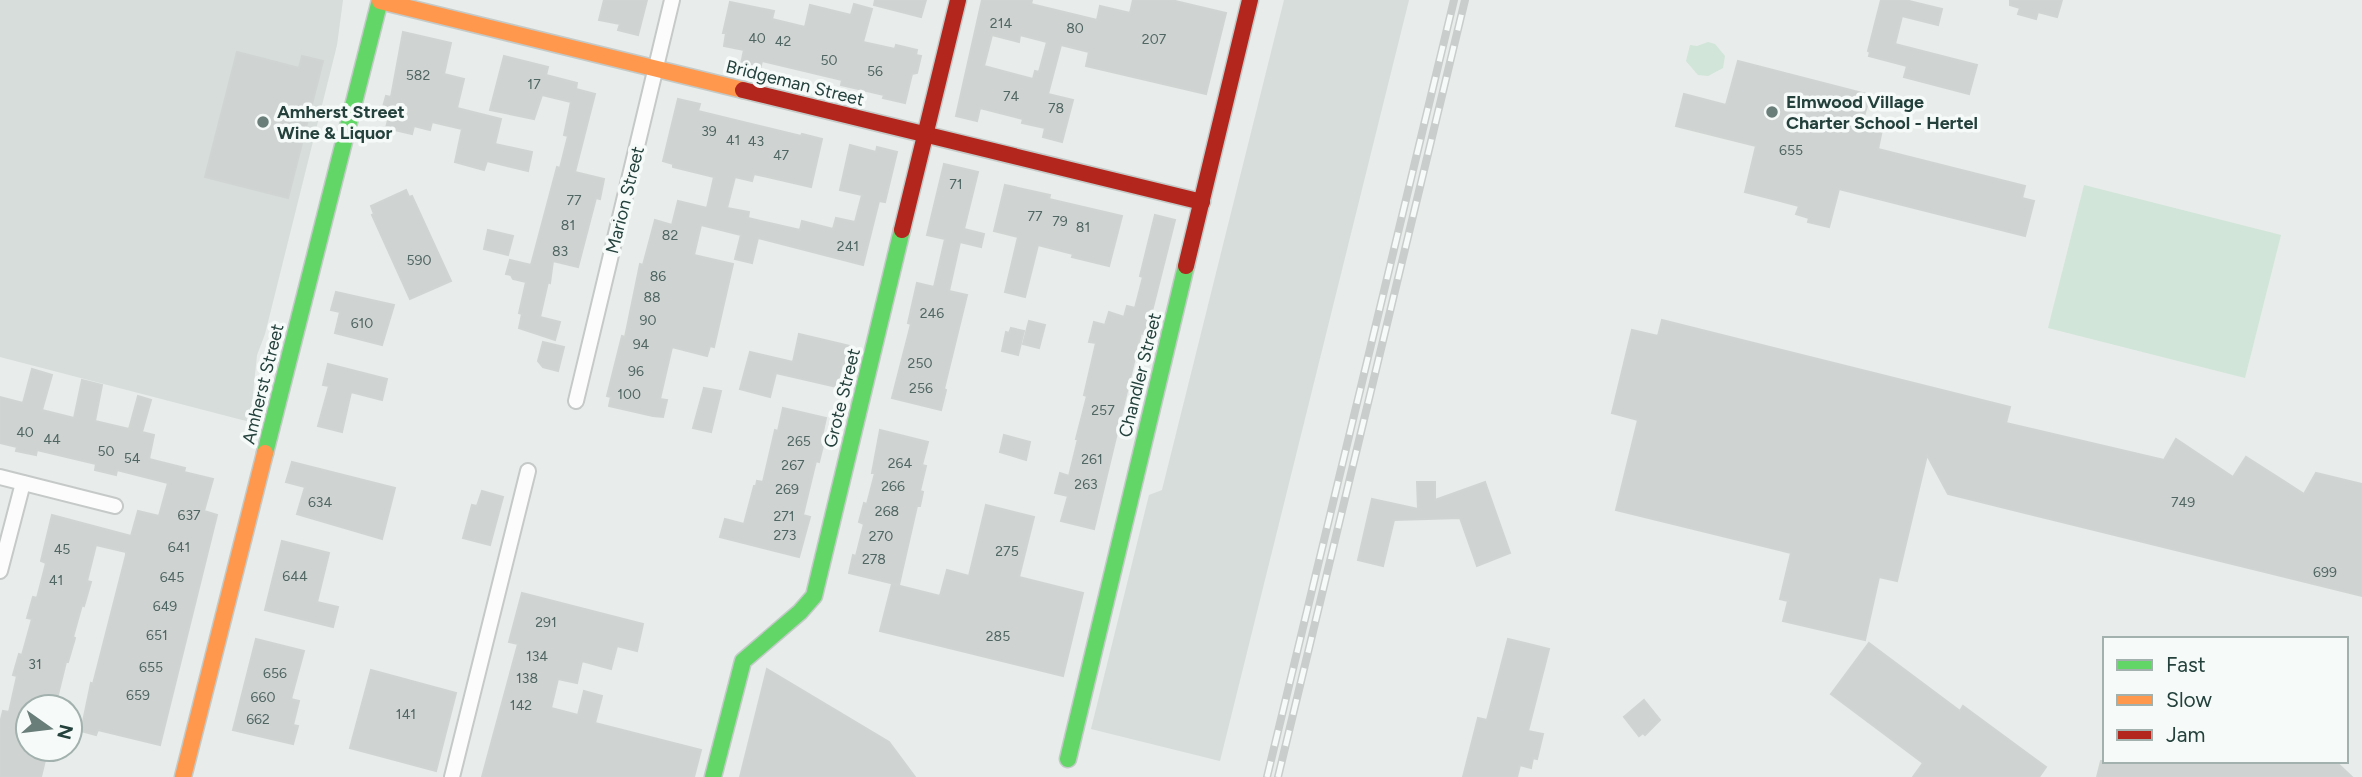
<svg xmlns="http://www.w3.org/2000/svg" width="2362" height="777" font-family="Figtree,sans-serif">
	<rect width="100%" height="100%" fill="#e8ecea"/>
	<g fill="#d6ddda">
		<polygon points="0,0 343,0 337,45 265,334 257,355 250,422 0,357"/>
		<polygon points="1284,0 1409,0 1220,761 1091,729 1149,495 1162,490"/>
	</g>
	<g fill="#d1e5d9">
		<polygon points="1708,42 1715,44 1725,56 1723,68 1708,76 1698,75 1686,61 1690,45 1697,46"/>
		<polygon points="2084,185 2281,235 2245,378 2048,328"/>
	</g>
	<g fill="#cfd3d2" stroke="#d0d5d3" stroke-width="2" fill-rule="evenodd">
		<polygon points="604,0 647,0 638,35 618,30 620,24 599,20"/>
		<polygon points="875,0 926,0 921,17 874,5"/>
		<path d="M982,0H1032L1031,4L1097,20L1100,6L1130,13L1133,0H1171L1226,13L1206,94L1086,66L1089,52L1061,45L1048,94L1073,100L1062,142L1043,137L1045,128L1022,123L1023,119L980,108L977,121L956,116ZM992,35L1019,42L1020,35L1047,42L1039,72L1035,71L1033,79L984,66Z"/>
		<polygon points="1881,0 1905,0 1942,9 1938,25 1902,16 1895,44 1977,65 1969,94 1904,77 1907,66 1869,56 1870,52 1868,51"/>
		<polygon points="2010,0 2062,0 2057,17 2038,12 2036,19 2018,14 2020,8 2010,5"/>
		<polygon points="730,2 774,11 772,19 805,27 810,5 851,15 854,4 872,9 863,42 895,49 896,45 917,50 916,55 921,56 917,73 912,74 905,103 883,98 884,95 841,85 842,80 762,61 760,69 741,64 744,50 724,46 726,33 723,33"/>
		<polygon points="403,32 451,43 444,74 464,79 457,108 501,119 495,144 532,152 528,171 487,161 484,170 455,162 462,129 432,122 430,130 414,126 412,134 386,128 388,120 380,118 386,96 391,97"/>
		<polygon points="237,52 299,68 302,56 323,61 288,198 205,177"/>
		<polygon points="504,56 548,67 546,75 577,83 576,89 595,94 575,172 604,179 600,199 596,198 578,267 553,261 550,283 548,282 540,317 560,322 555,340 519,328 522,314 519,313 526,282 513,279 511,275 506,274 510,260 531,265 557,167 560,168 568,136 564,135 571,102 542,95 534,119 490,110"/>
		<polygon points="1738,61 1870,95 1863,120 1883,125 1878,149 2025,186 2022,198 2034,201 2025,236 1839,189 1829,227 1808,222 1809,218 1796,214 1799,206 1745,192 1756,146 1676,126 1684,94 1726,105"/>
		<polygon points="678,99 700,104 698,111 801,136 802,134 822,139 811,187 754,174 752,181 735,177 727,208 749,212 748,218 800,230 802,221 833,229 836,218 855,222 862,195 840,190 850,145 876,152 877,147 897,152 885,202 879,201 863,265 758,238 752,263 735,259 741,235 701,225 694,255 733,264 714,347 710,346 707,356 672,347 660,399 667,400 663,417 653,416 609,406 611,397 607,396 622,336 625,337 640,264 643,265 655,220 672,225 678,201 707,208 714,177 673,167 673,164 663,161"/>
		<polygon points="944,164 978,172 964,229 984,234 981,247 960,242 949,291 967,295 944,389 946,390 941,410 892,398 911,324 908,323 917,283 934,287 945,239 927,235"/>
		<polygon points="1005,185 1050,195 1049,199 1122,216 1109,266 1072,257 1073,254 1038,245 1025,297 1005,292 1018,237 994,231"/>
		<polygon points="406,190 409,197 412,196 451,281 410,299 372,215 374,214 371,206"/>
		<polygon points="1155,215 1175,220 1146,335 1141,333 1094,529 1061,521 1068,496 1055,493 1060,473 1069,476 1078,439 1076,439 1087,396 1084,395 1096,343 1089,342 1094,322 1105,325 1109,312 1124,317 1127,306 1135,308 1143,277 1140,276"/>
		<polygon points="488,230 513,236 508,255 484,249"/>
		<polygon points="336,292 394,305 382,345 335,333 340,312 331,310"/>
		<polygon points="1662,320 2010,407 2006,423 2164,460 2176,439 2233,477 2246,457 2304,494 2316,473 2362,484 2362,596 1948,494 1927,455 1897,581 1879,577 1865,640 1783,621 1788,601 1780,599 1791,553 1616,510 1638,420 1612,413 1632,330 1658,336"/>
		<polygon points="1029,321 1045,325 1039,348 1023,344"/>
		<polygon points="1011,328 1024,331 1018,355 1002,351 1006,332 1009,333"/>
		<polygon points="799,334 850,346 846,365 842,364 837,387 776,373 770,397 740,389 750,352 793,362"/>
		<polygon points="543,342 564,347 558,371 543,367 538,361"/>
		<polygon points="328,364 387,379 382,400 351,392 342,432 318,426 329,386 323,385"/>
		<polygon points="32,369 52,375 42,410 74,418 82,380 102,385 95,421 129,429 138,396 151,400 142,432 154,435 149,459 185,468 184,472 213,479 204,511 217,515 160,745 98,730 96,735 81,731 91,683 93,684 126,555 126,552 96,545 87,581 91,582 84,606 82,605 73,637 75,638 68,662 66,662 55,707 28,707 28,749 47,752 41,777 0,777 0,723 3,711 9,712 17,676 13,675 19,654 22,655 32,619 27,618 33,597 37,598 46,563 41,561 52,515 131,536 138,511 159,516 168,483 117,470 116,475 95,470 96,464 37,450 36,455 16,451 17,447 0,443 0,397 23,403"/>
		<polygon points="704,388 721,391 711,432 693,428"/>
		<polygon points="783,408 826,418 821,441 824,442 819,462 816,461 803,515 810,517 799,557 720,537 725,519 744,524 754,486 756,486 757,481 763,482 775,430 778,431"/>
		<polygon points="880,430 928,442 922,465 926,466 920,491 923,492 920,506 917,506 899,585 849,573 853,555 856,556 864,524 859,522 864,503 867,504 875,473 872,473"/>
		<polygon points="1004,435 1030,442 1026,460 1000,452"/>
		<polygon points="292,462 395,488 382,539 297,514 305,487 286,482"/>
		<polygon points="1417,482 1435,482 1435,500 1485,482 1510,553 1477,566 1460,518 1394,520 1383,566 1358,560 1372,499 1418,509"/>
		<polygon points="482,491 503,497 490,545 463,538 472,505 477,506"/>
		<polygon points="986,505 1034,517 1019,577 1083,593 1063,676 880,631 892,584 940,596 947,570 969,576"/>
		<polygon points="282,541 329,553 317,602 338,607 333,627 265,610"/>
		<polygon points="522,593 643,624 637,651 617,646 611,669 582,661 577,683 558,679 551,708 578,715 584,691 602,696 595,723 701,750 694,777 482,777 518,644 509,642"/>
		<polygon points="256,639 304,651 291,699 299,701 293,725 298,726 293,744 233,730"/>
		<polygon points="1508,639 1549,649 1528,731 1543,734 1537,759 1533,758 1531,768 1520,765 1517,777 1463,777 1478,718 1487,720"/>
		<polygon points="1869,643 1960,711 1963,706 2046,767 2039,777 1913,777 1923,763 1831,694"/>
		<polygon points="767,669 889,742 915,777 740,777"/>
		<polygon points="371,670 456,693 436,771 350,748"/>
		<polygon points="1644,700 1660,720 1645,735 1643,733 1639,736 1624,717"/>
		<polygon points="2101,761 2335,761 2352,777 2097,777"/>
	</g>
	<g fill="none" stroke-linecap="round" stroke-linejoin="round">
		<defs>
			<g id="street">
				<polyline points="576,401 672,0"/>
				<polyline points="0,477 115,506"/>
				<polyline points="0,571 23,483"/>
				<polyline points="452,777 528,471"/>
			</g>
			<g id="fast">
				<polyline points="265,453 380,0"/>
				<polyline points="1068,759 1186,266"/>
				<polyline points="713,777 743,661 800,612 814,596 902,230"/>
			</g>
			<g id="slow">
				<polyline points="380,1 743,90"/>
				<polyline points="183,777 265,453"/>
			</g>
			<g id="jam">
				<polyline points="743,90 1202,202"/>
				<polyline points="902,230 958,0"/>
				<polyline points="1186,266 1250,0"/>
			</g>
		</defs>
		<use href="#street" stroke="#c5c9c8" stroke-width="18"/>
		<use href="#fast" stroke="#c3cac8" stroke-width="19"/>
		<use href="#slow" stroke="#c3cac8" stroke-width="19"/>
		<use href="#jam" stroke="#c3cac8" stroke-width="19"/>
		<use href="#street" stroke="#fcfcfc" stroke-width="14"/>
		<use href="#fast" stroke="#63d668" stroke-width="16"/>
		<use href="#slow" stroke="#ff974d" stroke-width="16"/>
		<use href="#jam" stroke="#b3261e" stroke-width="16"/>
		<defs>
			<g id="rail">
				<polyline points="1267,777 1454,0"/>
				<polyline points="1278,777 1465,0"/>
			</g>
		</defs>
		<use href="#rail" stroke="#c9cdcb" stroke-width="8"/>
		<use href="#rail" stroke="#f6fbf9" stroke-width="5" stroke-dasharray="16" stroke-linecap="butt"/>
	</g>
	<g fill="#697d79" stroke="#f6fbf9" stroke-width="2.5">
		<circle cx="1772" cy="112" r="7"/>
		<circle cx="263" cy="122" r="7"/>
	</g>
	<g text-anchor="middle" stroke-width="7" stroke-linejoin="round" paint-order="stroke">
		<g font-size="14" fill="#506662">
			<text x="1001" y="28">214</text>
			<text x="1075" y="33">80</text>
			<text x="757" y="43">40</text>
			<text x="1154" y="44">207</text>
			<text x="783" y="46">42</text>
			<text x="829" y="65">50</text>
			<text x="875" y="76">56</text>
			<text x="418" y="80">582</text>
			<text x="534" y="89">17</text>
			<text x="1011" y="101">74</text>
			<text x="1056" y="113">78</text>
			<text x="709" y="136">39</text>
			<text x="733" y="145">41</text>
			<text x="756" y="146">43</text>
			<text x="1791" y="155">655</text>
			<text x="781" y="160">47</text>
			<text x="956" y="189">71</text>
			<text x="574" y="205">77</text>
			<text x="1035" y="221">77</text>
			<text x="1060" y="226">79</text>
			<text x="568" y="230">81</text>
			<text x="1083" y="232">81</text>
			<text x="670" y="240">82</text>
			<text x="848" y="251">241</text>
			<text x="560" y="256">83</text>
			<text x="419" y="265">590</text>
			<text x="658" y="281">86</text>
			<text x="652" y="302">88</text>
			<text x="932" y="318">246</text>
			<text x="648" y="325">90</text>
			<text x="362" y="328">610</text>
			<text x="641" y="349">94</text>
			<text x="920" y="368">250</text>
			<text x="636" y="376">96</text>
			<text x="921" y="393">256</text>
			<text x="629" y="399">100</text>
			<text x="1103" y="415">257</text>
			<text x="25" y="437">40</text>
			<text x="52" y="444">44</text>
			<text x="799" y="446">265</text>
			<text x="106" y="456">50</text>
			<text x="132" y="463">54</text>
			<text x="1092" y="464">261</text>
			<text x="900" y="468">264</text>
			<text x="793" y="470">267</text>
			<text x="1086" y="489">263</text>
			<text x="893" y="491">266</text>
			<text x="787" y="494">269</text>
			<text x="320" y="507">634</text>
			<text x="2183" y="507">749</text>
			<text x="887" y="516">268</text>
			<text x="189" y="520">637</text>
			<text x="784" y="521">271</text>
			<text x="785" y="540">273</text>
			<text x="881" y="541">270</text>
			<text x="179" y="552">641</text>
			<text x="62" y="554">45</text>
			<text x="1007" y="556">275</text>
			<text x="874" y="564">278</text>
			<text x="2325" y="577">699</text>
			<text x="295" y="581">644</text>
			<text x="172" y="582">645</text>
			<text x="56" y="585">41</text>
			<text x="165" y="611">649</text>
			<text x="546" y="627">291</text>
			<text x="157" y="640">651</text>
			<text x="998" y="641">285</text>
			<text x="537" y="661">134</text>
			<text x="35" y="669">31</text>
			<text x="151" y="672">655</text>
			<text x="275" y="678">656</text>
			<text x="527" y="683">138</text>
			<text x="138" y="700">659</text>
			<text x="263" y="702">660</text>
			<text x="521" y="710">142</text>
			<text x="406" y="719">141</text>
			<text x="258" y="724">662</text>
		</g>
		<g font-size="18" fill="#24413c" stroke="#f6fbf9">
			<text transform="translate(795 83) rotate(14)" y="6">Bridgeman Street</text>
			<text transform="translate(625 200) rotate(-76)" y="6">Marion Street</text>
			<text transform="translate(1140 375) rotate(-76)" y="6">Chandler Street</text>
			<text transform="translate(263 384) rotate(-76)" y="6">Amherst Street</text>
			<text transform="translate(842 398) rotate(-76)" y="6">Grote Street</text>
		</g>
		<g font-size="18" font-weight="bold" fill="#24413c" stroke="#f6fbf9" text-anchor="start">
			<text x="1786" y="108">Elmwood Village<tspan x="1786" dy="21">Charter School - Hertel</tspan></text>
			<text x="277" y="118">Amherst Street<tspan x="277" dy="21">Wine &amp; Liquor</tspan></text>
		</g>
	</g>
	<rect x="2103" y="637" width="245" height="126" fill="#f6fbf9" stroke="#a2b1ad" stroke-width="2"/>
	<rect x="2117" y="660" width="35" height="10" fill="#63d668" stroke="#a2b1ad" stroke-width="2"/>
	<text x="2166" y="672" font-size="21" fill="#24413c">Fast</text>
	<rect x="2117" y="695" width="35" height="10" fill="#ff974d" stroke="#a2b1ad" stroke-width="2"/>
	<text x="2166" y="707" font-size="21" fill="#24413c">Slow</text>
	<rect x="2117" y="730" width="35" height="10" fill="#b3261e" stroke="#a2b1ad" stroke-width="2"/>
	<text x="2166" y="742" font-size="21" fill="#24413c">Jam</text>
	<g transform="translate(49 728) rotate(104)"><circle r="33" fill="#f6fbf9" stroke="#a2b1ad" stroke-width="2"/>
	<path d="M0-5L12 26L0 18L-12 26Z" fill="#697d79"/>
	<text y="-10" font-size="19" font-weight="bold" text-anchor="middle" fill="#24413c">N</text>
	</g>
</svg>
